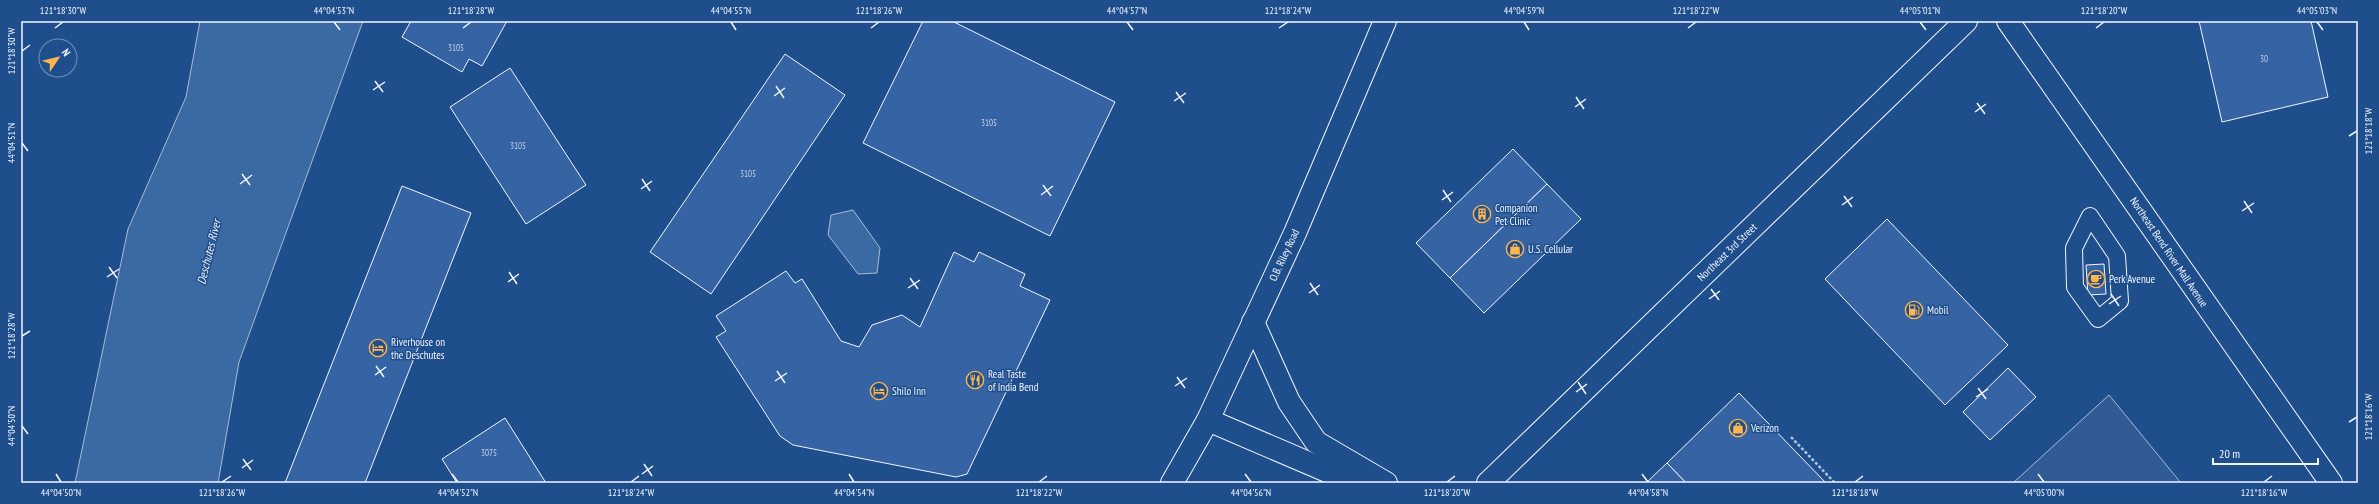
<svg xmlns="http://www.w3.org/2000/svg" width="2379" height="504" font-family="'PT Sans Narrow',sans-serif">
	<rect width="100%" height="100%" fill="#1f4e8c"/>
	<polygon fill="#305b95" stroke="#a8bbd7" points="2109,395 2181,483 2013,483"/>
	<g fill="#3b69a3" stroke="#a8bbd7">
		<polygon points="200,21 363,21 239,362 218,483 75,483 128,229 186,97"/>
		<polygon points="853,210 880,248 877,273 858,274 828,235 831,215"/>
	</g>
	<g fill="#3563a3" stroke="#f2f6ff">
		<polygon points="411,21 507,21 482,66 469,59 462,72 402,37"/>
		<polygon points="923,21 952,21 1115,102 1050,236 863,143"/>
		<polygon points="2199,21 2311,21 2328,97 2222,122"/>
		<polygon points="785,54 845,95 711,294 650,252"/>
		<polygon points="510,68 586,185 526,224 450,107"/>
		<polygon points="1513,149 1547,184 1450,278 1416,243"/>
		<polygon points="1547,184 1581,219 1484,313 1450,278"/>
		<polygon points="402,186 471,213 365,483 285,483"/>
		<polygon points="1887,219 2008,345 1945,405 1825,279"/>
		<polygon points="954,252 974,262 979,252 1025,274 1020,286 1050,300 967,474 956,477 793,445 780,436 716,337 726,331 716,316 786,271 795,283 802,279 841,341 859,347 872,325 902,315 920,327"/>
		<polygon points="2104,264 2106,294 2088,295 2086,265"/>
		<polygon points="2008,368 2036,397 1990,440 1963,412"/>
		<polygon points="1739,393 1826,483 1686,483 1667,463"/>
		<polygon points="505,418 546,483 457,483 442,459"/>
		<polygon points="1667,463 1686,483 1646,483"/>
	</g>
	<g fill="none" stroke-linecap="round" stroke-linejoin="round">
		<defs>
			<polygon id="lane" points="2090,216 2117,256 2120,301 2098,319 2075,287 2074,248"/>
			<polyline id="street" points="2008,21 2331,483"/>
			<polyline id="secondary" points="1172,483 1208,420 1295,233 1385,21"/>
			<g id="primary">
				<polyline points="1253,322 1289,402 1316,442 1386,483"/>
				<polyline points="1208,420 1355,483"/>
				<polyline points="1488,483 1966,21"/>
			</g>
		</defs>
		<use href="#lane" stroke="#f2f6ff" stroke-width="18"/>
		<use href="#street" stroke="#f2f6ff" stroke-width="24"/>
		<use href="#secondary" stroke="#f2f6ff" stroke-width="24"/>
		<use href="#primary" stroke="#f2f6ff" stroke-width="24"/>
		<polyline stroke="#b3c4dc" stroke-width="2.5" stroke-dasharray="3 2" stroke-linecap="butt" points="1791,437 1835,483"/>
		<use href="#lane" stroke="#1f4e8c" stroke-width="16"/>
		<use href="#street" stroke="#1f4e8c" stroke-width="22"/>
		<use href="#secondary" stroke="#1f4e8c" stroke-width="22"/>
		<use href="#primary" stroke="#1f4e8c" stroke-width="22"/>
	</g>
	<path fill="none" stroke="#f2f6ff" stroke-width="1.5" d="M334,22L340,30M731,22L736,30M1127,22L1133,30M1524,22L1529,30M1920,22L1926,30M2317,22L2323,30M55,28L63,22M463,28L471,22M871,28L879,22M1279,28L1288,22M1688,28L1696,22M2096,28L2104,22M22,51L30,45M375,81L383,92M776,86L784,98M373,90L385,82M1176,92L1184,103M774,96L785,88M1576,97L1584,109M1174,101L1186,93M1977,103L1985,114M1575,107L1586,99M1975,112L1986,104M2349,136L2357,131M22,143L28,151M242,174L250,185M642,179L650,191M240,184L252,175M1043,185L1051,196M641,189L652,181M1443,190L1451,202M1041,195L1053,186M1844,196L1852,207M1442,200L1453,192M2244,201L2252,213M1842,205L1853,197M2242,211L2254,203M109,267L117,278M509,272L517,284M107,277L119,269M910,278L918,289M508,282L519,274M1310,283L1318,295M908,288L920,280M1711,289L1719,300M1309,293L1320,285M2111,294L2119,306M1709,299L1720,291M2109,304L2121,296M22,336L30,331M376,366L384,377M777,371L785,383M375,375L386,367M1177,377L1185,388M775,381L787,373M1578,382L1586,394M1175,386L1187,378M1978,388L1986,399M1576,392L1587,384M1976,397L1988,389M2349,422L2357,417M22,426L28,434M243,459L251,470M644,464L652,476M242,468L253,460M56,474L61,482M452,474L458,482M642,474L653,466M849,474L854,482M1245,474L1251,482M1642,474L1648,482M2038,474L2044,482M222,482L231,476M631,482L639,476M1039,482L1047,476M1447,482L1455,476M1855,482L1863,476M2264,482L2272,476"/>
	<defs>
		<symbol id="building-ring" viewBox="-11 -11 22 22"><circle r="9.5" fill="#1f4e8c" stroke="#ffb74d" stroke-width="1.5"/><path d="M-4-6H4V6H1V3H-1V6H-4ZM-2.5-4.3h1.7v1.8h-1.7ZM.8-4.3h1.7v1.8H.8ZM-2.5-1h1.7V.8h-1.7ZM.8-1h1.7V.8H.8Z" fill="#ffb74d"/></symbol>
		<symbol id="shop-ring" viewBox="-11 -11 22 22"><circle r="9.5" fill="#1f4e8c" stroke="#ffb74d" stroke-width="1.5"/><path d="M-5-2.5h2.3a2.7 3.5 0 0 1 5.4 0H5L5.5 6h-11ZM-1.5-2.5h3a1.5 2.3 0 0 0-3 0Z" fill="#ffb74d"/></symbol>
		<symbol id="cafe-ring" viewBox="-11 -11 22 22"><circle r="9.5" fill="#1f4e8c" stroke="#ffb74d" stroke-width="1.5"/><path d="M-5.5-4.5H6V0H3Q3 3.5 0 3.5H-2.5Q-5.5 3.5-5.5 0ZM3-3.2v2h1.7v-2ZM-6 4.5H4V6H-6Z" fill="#ffb74d"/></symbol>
		<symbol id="fuel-ring" viewBox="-11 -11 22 22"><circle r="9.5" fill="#1f4e8c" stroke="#ffb74d" stroke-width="1.5"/><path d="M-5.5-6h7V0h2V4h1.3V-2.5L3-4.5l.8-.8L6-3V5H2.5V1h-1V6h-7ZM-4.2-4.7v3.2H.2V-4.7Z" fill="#ffb74d"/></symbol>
		<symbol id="hotel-ring" viewBox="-11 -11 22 22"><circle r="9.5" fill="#1f4e8c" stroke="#ffb74d" stroke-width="1.5"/><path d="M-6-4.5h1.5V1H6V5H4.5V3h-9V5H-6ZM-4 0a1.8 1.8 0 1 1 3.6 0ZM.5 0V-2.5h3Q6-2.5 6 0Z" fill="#ffb74d"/></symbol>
		<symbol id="restaurant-ring" viewBox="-11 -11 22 22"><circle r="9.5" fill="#1f4e8c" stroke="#ffb74d" stroke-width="1.5"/><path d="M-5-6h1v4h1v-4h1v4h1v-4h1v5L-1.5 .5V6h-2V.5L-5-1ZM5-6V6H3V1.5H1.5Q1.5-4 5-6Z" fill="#ffb74d"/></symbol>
	</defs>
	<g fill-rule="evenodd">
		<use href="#building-ring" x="1472" y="204" width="20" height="20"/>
		<use href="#shop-ring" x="1505" y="239" width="20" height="20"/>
		<use href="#cafe-ring" x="2086" y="269" width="20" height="20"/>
		<use href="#fuel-ring" x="1904" y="300" width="20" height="20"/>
		<use href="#hotel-ring" x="368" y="338" width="20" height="20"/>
		<use href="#restaurant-ring" x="965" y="370" width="20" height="20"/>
		<use href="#hotel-ring" x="869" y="381" width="20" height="20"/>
		<use href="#shop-ring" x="1728" y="418" width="20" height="20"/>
	</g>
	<g text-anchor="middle" stroke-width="3" stroke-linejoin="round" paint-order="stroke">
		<g font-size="9" fill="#c3d1e8">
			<text x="456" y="51">3105</text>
			<text x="2264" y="62">30</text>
			<text x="989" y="126">3105</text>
			<text x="518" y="149">3105</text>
			<text x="748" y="177">3105</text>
			<text x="489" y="456">3075</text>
		</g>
		<g font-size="11" fill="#f2f6ff" stroke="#1f4e8c" text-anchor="start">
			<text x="1495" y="212">Companion<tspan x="1495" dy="13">Pet Clinic</tspan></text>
			<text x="1528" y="253">U.S. Cellular</text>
			<text x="2109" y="283">Perk Avenue</text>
			<text x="1927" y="314">Mobil</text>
			<text x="391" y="346">Riverhouse on<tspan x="391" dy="13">the Deschutes</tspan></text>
			<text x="988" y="378">Real Taste<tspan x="988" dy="13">of India Bend</tspan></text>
			<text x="892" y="395">Shilo Inn</text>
			<text x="1751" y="432">Verizon</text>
		</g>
		<g font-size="11" fill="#f2f6ff" stroke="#1f4e8c">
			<text transform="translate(1727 252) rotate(-44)" y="4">Northeast 3rd Street</text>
			<text transform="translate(2169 252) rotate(56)" y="4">Northeast Bend River Mall Avenue</text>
			<text transform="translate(1284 255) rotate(-65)" y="4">O.B. Riley Road</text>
		</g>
		<g font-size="12" font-style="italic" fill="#f2f6ff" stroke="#1f4e8c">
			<text transform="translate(209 252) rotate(-76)" y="4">Deschutes River</text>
		</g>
	</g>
	<rect width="2379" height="504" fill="none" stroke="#1f4e8c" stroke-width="44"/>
	<g transform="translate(58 58) rotate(55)"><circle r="19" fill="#1f4e8c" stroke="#7391ba"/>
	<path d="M0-3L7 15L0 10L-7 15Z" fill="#ffb74d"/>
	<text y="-6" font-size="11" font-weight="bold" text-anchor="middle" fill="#f2f6ff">N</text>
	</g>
	<path d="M2213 458v6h105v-6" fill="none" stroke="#f2f6ff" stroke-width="2"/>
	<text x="2219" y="458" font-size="12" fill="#f2f6ff" stroke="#1f4e8c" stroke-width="3" paint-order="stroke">20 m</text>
	<rect x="22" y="22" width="2335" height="460" fill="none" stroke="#f2f6ff" stroke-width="1.5"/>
	<g font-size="10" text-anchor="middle" fill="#f2f6ff">
		<text x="63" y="14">121°18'30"W</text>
		<text x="334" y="14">44°04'53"N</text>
		<text x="471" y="14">121°18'28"W</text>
		<text x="731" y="14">44°04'55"N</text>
		<text x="879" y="14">121°18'26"W</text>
		<text x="1127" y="14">44°04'57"N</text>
		<text x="1288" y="14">121°18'24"W</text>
		<text x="1524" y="14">44°04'59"N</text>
		<text x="1696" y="14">121°18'22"W</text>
		<text x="1920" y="14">44°05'01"N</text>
		<text x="2104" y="14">121°18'20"W</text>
		<text x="2317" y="14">44°05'03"N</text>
		<text transform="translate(11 51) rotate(-90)" y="4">121°18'30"W</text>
		<text transform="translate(2368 131) rotate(-90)" y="4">121°18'18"W</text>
		<text transform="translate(11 143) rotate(-90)" y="4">44°04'51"N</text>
		<text transform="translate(11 336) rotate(-90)" y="4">121°18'28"W</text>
		<text transform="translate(2368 417) rotate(-90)" y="4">121°18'16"W</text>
		<text transform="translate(11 426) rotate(-90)" y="4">44°04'50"N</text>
		<text x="61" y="496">44°04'50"N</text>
		<text x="222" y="496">121°18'26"W</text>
		<text x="458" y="496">44°04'52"N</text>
		<text x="631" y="496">121°18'24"W</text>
		<text x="854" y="496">44°04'54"N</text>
		<text x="1039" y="496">121°18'22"W</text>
		<text x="1251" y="496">44°04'56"N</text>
		<text x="1447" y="496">121°18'20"W</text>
		<text x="1648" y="496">44°04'58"N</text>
		<text x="1855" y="496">121°18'18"W</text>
		<text x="2044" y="496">44°05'00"N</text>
		<text x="2264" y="496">121°18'16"W</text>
	</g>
</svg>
